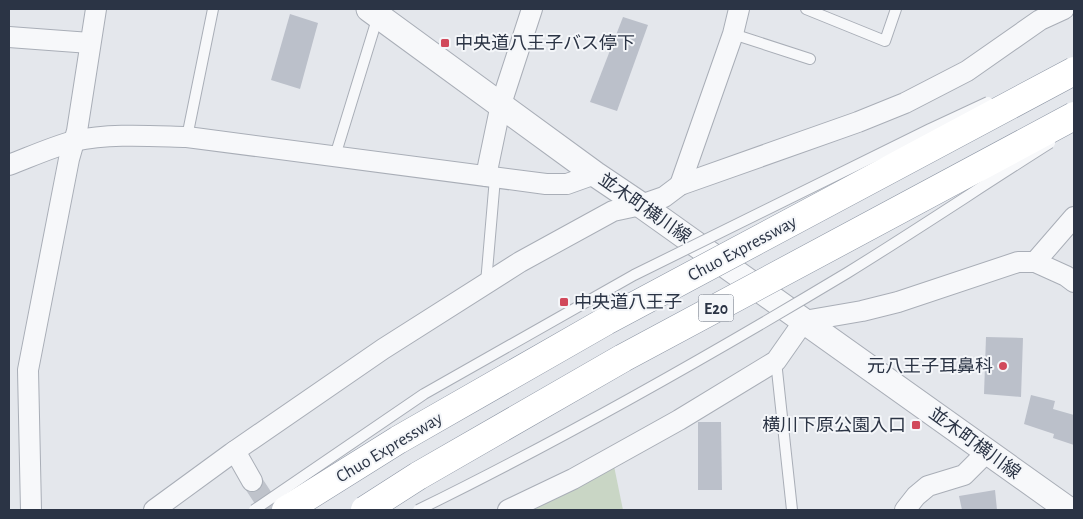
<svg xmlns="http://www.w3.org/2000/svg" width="1083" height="519" font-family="'Alegreya Sans','Noto Sans JP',sans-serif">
	<rect width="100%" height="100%" fill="#e4e7ec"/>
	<polygon fill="#c9d6c5" points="614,466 623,510 533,510 576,488"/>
	<g fill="#bbc0ca">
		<polygon points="290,14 318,23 300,89 271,80"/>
		<polygon points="623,17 648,25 617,111 590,102"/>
		<polygon points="986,337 1023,338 1021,397 984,394"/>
		<polygon points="1031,395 1055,401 1053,409 1074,415 1074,445 1053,438 1054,434 1024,424"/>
		<polygon points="698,422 721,422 722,490 698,490"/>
		<polygon points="995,490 997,510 962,510 959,496"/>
	</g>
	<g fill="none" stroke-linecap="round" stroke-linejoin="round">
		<polyline stroke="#bfc3cb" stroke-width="20" stroke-dasharray="20 10" stroke-linecap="butt" points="252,481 271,510"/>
		<defs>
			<g id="service">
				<polyline points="806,9 885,41 896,9"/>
				<polyline points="733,34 810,59"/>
				<polyline points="187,137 213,9"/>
				<polyline points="335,156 378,16"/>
				<polyline points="486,283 495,178"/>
				<polyline points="776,361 792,510"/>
			</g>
			<g id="minor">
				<polyline points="9,37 90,43"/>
				<path d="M9,165C30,157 52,147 74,141C111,133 150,136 187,137L546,184H567L595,174"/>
				<polyline points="486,176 501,104 532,9"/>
				<polyline points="680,185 733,34 739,9"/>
				<polyline points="1035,262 1074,217"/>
				<polyline points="235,451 252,481"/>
				<polyline points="31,510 28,370 69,159 77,131 96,9"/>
				<polyline points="154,510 232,453 383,349 520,262 613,211 641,205 664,197 680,185 858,122 905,103 967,71 1040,20 1064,9"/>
				<polyline points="508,510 573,479 679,420 776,361 804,321 862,311 898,302 1018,262 1035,262 1066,276 1074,282"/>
				<polyline points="905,510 916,496 928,486 964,475 988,451"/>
			</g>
			<polyline id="tertiary" points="369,9 595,174 641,205 1069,510"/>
		</defs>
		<use href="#service" stroke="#a9aeb7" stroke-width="12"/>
		<use href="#minor" stroke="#a9aeb7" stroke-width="22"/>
		<use href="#tertiary" stroke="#a9aeb7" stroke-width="27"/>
		<use href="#service" stroke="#f7f8fa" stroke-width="10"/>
		<use href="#minor" stroke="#f7f8fa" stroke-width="20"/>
		<use href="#tertiary" stroke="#f7f8fa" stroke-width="25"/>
		<defs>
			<g id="service-bridge">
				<polyline points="254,510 424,394 634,275 930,129 988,102"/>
				<path d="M418,510C565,438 707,357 847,273C915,231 982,186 1050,143"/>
			</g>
			<g id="motorway-bridge">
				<polyline points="286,510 398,440 606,321 1074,71"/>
				<polyline points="365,510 418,476 623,358 1074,116"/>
			</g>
		</defs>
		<use href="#service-bridge" stroke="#a9aeb7" stroke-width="12" stroke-linecap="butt"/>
		<use href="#motorway-bridge" stroke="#8b94a3" stroke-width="29" stroke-linecap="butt"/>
		<use href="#service-bridge" stroke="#f7f8fa" stroke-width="10"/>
		<use href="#motorway-bridge" stroke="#fff" stroke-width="28"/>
	</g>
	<g fill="#d1495b" stroke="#f4f6f9" stroke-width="2">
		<rect x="440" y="38" width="10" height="10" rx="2.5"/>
		<rect x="559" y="297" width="10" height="10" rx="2.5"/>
		<circle cx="1003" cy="366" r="5"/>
		<rect x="911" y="420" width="10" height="10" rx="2.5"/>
	</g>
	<g text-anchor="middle" stroke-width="4" stroke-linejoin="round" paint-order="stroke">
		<rect fill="#f4f6f9" stroke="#676e7b" stroke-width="1" x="698.5" y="294.5" width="35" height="27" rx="4"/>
		<g font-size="16" font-weight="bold" fill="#2b3445">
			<text x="716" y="314">E20</text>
		</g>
		<g font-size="18" fill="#2b3445" stroke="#f4f6f9" text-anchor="start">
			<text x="455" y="49">中央道八王子バス停下</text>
			<text x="574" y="308">中央道八王子</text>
			<text x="993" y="372" text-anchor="end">元八王子耳鼻科</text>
			<text x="906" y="431" text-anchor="end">横川下原公園入口</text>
		</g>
		<g font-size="18" fill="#2b3445" stroke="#f4f6f9">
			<text transform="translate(645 208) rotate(35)" y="6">並木町横川線</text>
			<text transform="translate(742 248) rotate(-28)" y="6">Chuo Expressway</text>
			<text transform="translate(975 443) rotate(36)" y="6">並木町横川線</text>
			<text transform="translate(389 447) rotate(-31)" y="6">Chuo Expressway</text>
		</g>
	</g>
	<rect width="1083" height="519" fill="none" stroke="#2b3445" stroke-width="20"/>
</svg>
